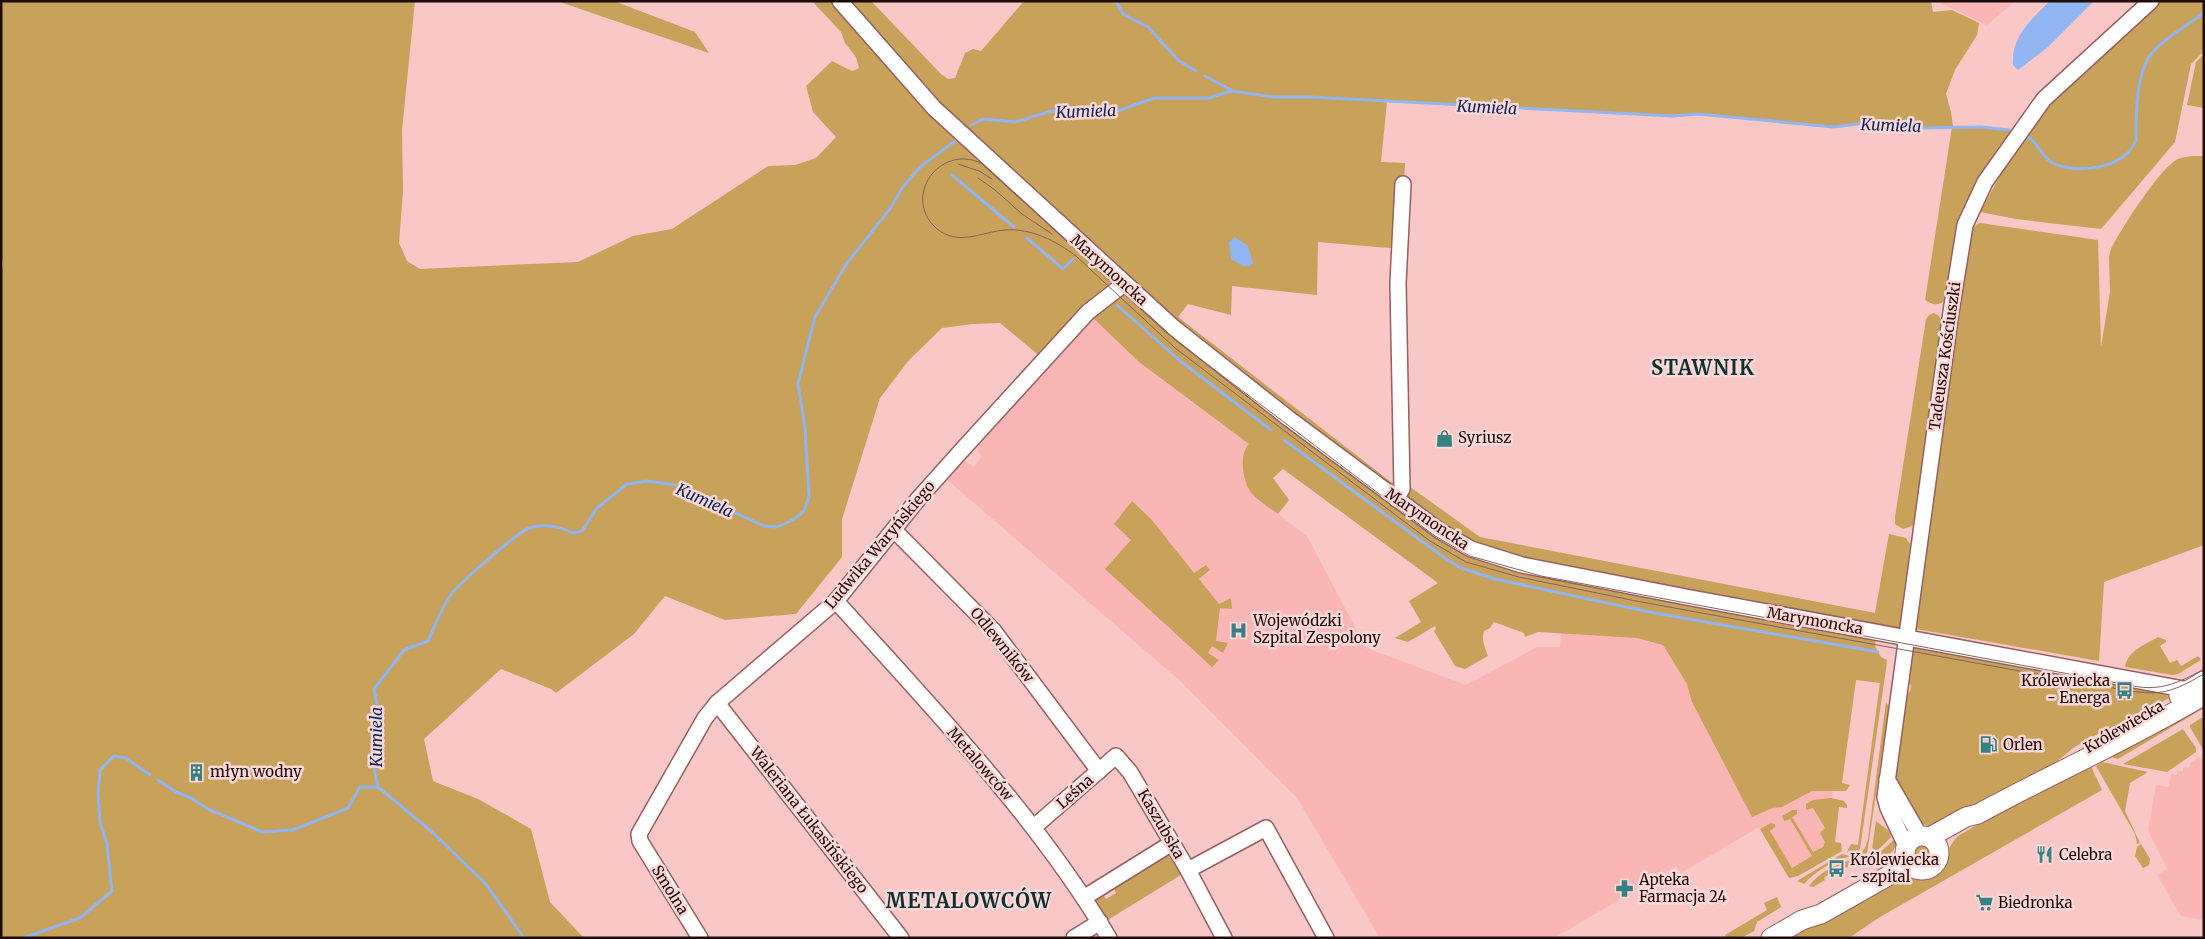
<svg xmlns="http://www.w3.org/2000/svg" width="2205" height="939" font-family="Merriweather,serif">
	<rect width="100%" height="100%" fill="#f8c7c6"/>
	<g fill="#fab6b4">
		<polygon points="1936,1 2015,1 1987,25"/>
		<polygon points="1094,318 1139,362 1249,444 1251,493 1307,536 1366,648 1466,685 1537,647 1560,647 1562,623 1847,675 1825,853 1787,875 1759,827 1681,873 1676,866 1554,938 1380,938 1297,798 1178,679 944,477 960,462 965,461 974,467 982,457 978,450 979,443"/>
		<polygon points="2200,757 2204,762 2204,920 2181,916 2157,875 2167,869 2148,830 2156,785 2169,787 2171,774 2176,776 2178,771 2183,772 2183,767 2189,768 2190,763"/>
	</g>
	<g fill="#c8a15b">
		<path d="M1,1H415L402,130L403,191L399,243L407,261L420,269L578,262L633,236L672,229L768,166L795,165L816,158L836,137L813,112L806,86L832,61L852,71L859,68L856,57L845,43L841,32L812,1H871L941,74L948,79L955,78L965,53L973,49L981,51L1024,1H1931L1933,12L1952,10L1979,23L1977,35L1955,70L1946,94L1951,112L1953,127H1981L2013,131L1991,164L1948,297C1941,306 1934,306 1925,300L1952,127L1920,128L1865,123L1834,127L1698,114L1673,116L1387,101L1381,162L1405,163L1401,249L1318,242L1317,295L1232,286L1231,315L1188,304L1178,317L1391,482L1406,484L1480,537L1875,613L1889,534L1906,538L1912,547L1901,625L1898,629L1561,568L1466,542L1110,279L1111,288L1041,357L1000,323L973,324L942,328L909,360L880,398L842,519V557L796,614L725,620L665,596L634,634L556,693L551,689L501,669L424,739L433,781L478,799L531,829L550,902L584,938H1V277L3,264L1,251Z"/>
		<polygon points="557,1 614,1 695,32 709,53"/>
		<polygon points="2160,1 2204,1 2204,51 2191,64 2175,142 2108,221 2101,229 2016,219 1980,212 2000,176 1997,174 2039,114"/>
		<polygon points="2204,54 2204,108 2187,105 2196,62"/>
		<path d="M2193,156H2204V545L2104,582L2099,661L1916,629L1959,298L1972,225L1976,227L1975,225L1980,223L2098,240L2101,347L2110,292L2109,257L2111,249C2120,231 2161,166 2178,159C2182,157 2188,157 2193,156Z"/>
		<path d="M1123,295L1129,296L1447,541L1876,637L1875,646L1881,657L1887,660L1886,669L1860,849L1855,854L1847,852L1851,844L1858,845L1880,683L1856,680L1842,783L1850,785L1846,791H1812L1782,807L1773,808L1752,817L1692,702L1687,684L1663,645L1637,638L1538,632L1525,637L1524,633L1494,622L1490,628L1484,631C1481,640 1485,648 1488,656L1465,669L1455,666L1434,631L1436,629L1435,626L1408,642L1395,638L1421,622L1409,601L1438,583L1283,469L1273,478L1289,500L1278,514C1270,508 1260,502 1253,495C1243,485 1238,454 1249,444L1139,362L1091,316Z"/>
		<polygon points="1934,313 1939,316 1943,323 1917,521 1912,526 1903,529 1895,524 1895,517 1926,319 1929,315"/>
		<polygon points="1132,501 1151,519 1194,573 1206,565 1210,570 1199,579 1219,604 1231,598 1232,609 1220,608 1216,641 1228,643 1223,653 1212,646 1208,653 1219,660 1212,667 1105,569 1131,540 1114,524"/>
		<path d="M2158,637L2166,640V642L2160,646L2170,663L2177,660L2181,666L2198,656L2201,660L2178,674L2172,675L2125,667C2128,650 2145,645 2158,637Z"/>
		<polygon points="1913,645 2174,695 2132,720 2103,731 2073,748 2051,767 1931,827 1919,822 1894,779 1907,692 1910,692 1911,685 1908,684"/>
		<polygon points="1886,702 1889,707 1867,854 1861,859 1857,857 1865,848 1868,839"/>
		<path d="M2204,702V708L2118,759L2101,754L2089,762L2102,790L1880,917L1849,938H1784L1907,875C1947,891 1939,854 1958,836L2100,753Z"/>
		<polygon points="2201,718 2204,718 2204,751 2190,727 2190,725"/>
		<polygon points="2183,729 2196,748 2196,752 2167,772 2123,764"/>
		<polygon points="2102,762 2148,772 2130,783 2125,811 2140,843 2137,844 2135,834 2096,766"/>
		<polygon points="1831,798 1844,801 1847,805 1847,808 1839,807 1835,842 1841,843 1842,851 1798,876 1789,878 1760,829 1771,823 1775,824 1775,827 1770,831 1792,868 1812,856 1790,819 1784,821 1782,816 1792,810 1797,810 1797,814 1792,817 1813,852 1823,847 1825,842 1820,833 1825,828 1813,808 1806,810 1806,804 1813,800"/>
		<polygon points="1876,821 1889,831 1891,837 1876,852 1872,849"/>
		<path d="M1897,837C1897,854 1883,860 1869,866L1867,864Z"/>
		<polygon points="2141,844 2150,859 2149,865 2143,868 2135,856 2137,847"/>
		<circle cx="1921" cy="853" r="9"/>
		<path d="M1167,854H1170L1184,873L1106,921C1098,909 1090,904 1102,893L1106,899L1116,893L1113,886Z"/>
		<path d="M1842,854L1850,856C1832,862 1817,870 1804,884L1797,881Z"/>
		<path d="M1852,860V864L1846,868L1843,863L1829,872V874L1824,878L1825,880L1813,887L1809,886C1818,874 1836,863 1852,860Z"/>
		<polygon points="1777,897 1781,907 1757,922 1754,931 1741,938 1727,938 1725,935 1767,910 1764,903"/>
	</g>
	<g fill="#92b6f1">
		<path d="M2050,1H2094L2048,47L2018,70L2013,65C2011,36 2031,20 2050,1Z"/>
		<polygon points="1235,237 1248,246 1253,263 1250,266 1243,266 1231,259 1229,242"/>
	</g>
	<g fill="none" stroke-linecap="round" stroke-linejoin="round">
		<g stroke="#92b6f1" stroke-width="3">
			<polyline points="1116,1 1123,14 1148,27 1179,61 1196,71"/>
			<polyline points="1205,76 1231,90"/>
			<polyline points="971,125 983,119 1015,122 1052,111 1115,112 1154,98 1209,98 1231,91 1274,97 1311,97 1673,116 1698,114 1834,127 1865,123 1920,128 1981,127 2009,130"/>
			<path d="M2028,137C2039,143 2040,155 2051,162C2075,176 2129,168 2136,139C2136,115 2136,72 2152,53C2162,40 2190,23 2204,13"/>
			<polyline points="952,175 1014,227"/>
			<polyline points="1027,238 1063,269 1073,259"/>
			<polyline points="1117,305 1179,360 1271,430"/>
			<polyline points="1284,440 1446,559 1461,568 1495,579 1654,613 1878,652"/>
			<polyline points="158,780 176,792 191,798 208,809 262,832 293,830 348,808 360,787 378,787"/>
			<path d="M378,787L374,768L379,715L374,689L404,650L428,641C435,626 441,609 450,596C457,585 518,532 529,528C545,523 559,526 573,533L582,531L597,508L627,484L647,481L675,485L764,526L777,527L793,520L804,511L809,497L805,427L798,384L815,317L847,263L889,210L903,187L920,167L959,138"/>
			<polyline points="378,787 431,831 486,884 524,938"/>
			<polyline points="23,938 80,918 112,891 107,844 100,822 98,795 100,770 114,756 126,758 150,775"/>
		</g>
		<defs>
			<g id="minor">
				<polyline points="840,1 934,108 1173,327 1288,418 1440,531 1471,549 1522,565 1686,597 2189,690"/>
				<polyline points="1396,499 1402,489 1398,283 1403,184"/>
				<polyline points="894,530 993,630 1099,771"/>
				<path d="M836,601C932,708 1035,814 1109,938"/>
				<polyline points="717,703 901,938"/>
				<polyline points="1887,779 1920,836"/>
				<polyline points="1034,827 1116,756 1130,772 1188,870 1224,938"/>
				<polyline points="1906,846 1888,808 1885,797 1951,312 1965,225 1985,182 2044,99 2151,1"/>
				<polyline points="1188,870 1266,828 1326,938"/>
				<polyline points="1085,897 1172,843"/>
				<polyline points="700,938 640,841 639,834 705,718 717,703 836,601 919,498 962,450 1088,312 1124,284"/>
				<polyline points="1074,938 1100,922"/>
			</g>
			<g id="major">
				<polyline points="2179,696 2204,681"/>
				<circle cx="1922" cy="853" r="17"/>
				<path d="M1930,837L1966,817L1978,814C2053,773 2131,739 2204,695"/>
				<polyline points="1771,938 1802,920 1821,914 1909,864"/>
			</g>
		</defs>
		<use href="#minor" stroke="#95605f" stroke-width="18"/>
		<use href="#major" stroke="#95605f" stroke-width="21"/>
		<use href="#minor" stroke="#fff" stroke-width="15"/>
		<use href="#major" stroke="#fff" stroke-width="19"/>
		<g stroke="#836161" stroke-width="1">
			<polyline points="958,164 979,171 992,179"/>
			<polyline points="978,178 995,190 1022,214 1052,234"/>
			<path d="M2204,669C2182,681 2165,690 2139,687L1541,576L1470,556L1435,536L1179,343L981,163C939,144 902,197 936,228C958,247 981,232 1005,230C1031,228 1056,241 1076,256L1175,348L1430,541L1466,562L1519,577L1636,601L2124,690C2162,696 2170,693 2204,674"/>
		</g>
	</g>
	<defs>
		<symbol id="shop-bare" viewBox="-9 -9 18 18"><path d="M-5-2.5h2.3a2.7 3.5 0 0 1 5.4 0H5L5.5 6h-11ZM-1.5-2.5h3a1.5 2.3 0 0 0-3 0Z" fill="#378084" stroke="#fdd8d6" stroke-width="2.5" paint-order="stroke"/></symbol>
		<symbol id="hospital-bare" viewBox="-9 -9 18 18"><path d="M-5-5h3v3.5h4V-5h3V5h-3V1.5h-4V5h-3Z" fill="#378084" stroke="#fdd8d6" stroke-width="2.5" paint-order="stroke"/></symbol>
		<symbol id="bus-bare" viewBox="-9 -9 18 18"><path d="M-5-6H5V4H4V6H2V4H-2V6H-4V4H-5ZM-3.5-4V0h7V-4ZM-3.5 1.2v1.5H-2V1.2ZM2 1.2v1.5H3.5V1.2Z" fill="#378084" stroke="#fdd8d6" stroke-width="2.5" paint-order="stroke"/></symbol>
		<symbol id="fuel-bare" viewBox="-9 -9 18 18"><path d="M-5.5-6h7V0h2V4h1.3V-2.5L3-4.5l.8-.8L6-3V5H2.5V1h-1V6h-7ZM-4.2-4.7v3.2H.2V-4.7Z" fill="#378084" stroke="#fdd8d6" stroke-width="2.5" paint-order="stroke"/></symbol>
		<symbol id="building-bare" viewBox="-9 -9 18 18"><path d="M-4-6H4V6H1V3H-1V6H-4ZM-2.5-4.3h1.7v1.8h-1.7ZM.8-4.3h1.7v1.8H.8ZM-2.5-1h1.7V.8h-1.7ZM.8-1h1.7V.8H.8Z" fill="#378084" stroke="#fdd8d6" stroke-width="2.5" paint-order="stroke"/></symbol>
		<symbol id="restaurant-bare" viewBox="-9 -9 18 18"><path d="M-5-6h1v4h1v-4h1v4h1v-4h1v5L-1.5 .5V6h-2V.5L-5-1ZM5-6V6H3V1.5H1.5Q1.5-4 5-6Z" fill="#378084" stroke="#fdd8d6" stroke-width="2.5" paint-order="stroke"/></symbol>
		<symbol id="pharmacy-bare" viewBox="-9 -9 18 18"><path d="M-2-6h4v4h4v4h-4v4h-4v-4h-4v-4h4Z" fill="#378084" stroke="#fdd8d6" stroke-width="2.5" paint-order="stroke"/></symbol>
		<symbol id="supermarket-bare" viewBox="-9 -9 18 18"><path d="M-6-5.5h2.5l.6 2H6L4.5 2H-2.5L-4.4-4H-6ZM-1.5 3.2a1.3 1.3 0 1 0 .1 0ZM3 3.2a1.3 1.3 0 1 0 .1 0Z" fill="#378084" stroke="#fdd8d6" stroke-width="2.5" paint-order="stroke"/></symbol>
	</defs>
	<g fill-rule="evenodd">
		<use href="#shop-bare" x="1432" y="426" width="25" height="25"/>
		<use href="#hospital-bare" x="1226" y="618" width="25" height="25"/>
		<use href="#bus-bare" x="2112" y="678" width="25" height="25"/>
		<use href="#fuel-bare" x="1976" y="732" width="25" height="25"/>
		<use href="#building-bare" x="184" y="760" width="25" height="25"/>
		<use href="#restaurant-bare" x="2032" y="842" width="25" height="25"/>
		<use href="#bus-bare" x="1824" y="856" width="25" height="25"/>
		<use href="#pharmacy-bare" x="1612" y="876" width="25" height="25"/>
		<use href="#supermarket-bare" x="1972" y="890" width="25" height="25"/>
	</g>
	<g text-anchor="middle" stroke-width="5" stroke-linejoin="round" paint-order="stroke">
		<g font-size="15" fill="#1f0b0b" stroke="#fdd8d6">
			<text transform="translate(1109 270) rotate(42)" y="5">Marymoncka</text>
			<text transform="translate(1945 356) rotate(-82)" y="5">Tadeusza Kościuszki</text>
			<text transform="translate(1427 519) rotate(34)" y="5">Marymoncka</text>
			<text transform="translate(880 545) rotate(-50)" y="5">Ludwika Waryńskiego</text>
			<text transform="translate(1815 621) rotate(10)" y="5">Marymoncka</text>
			<text transform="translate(1002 645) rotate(51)" y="5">Odlewników</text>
			<text transform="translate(2124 727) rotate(-30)" y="5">Królewiecka</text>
			<text transform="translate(980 764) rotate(49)" y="5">Metalowców</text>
			<text transform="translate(1075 792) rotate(-41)" y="5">Leśna</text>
			<text transform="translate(809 820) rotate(52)" y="5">Waleriana Łukasińskiego</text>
			<text transform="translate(1161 824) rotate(60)" y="5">Kaszubska</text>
			<text transform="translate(670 890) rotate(58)" y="5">Smolna</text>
		</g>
		<g font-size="15" fill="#1f0b0b" stroke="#fdd8d6" text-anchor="start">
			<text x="1458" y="443">Syriusz</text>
			<text x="1253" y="626">Wojewódzki<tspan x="1253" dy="17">Szpital Zespolony</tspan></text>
			<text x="2110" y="686" text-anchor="end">Królewiecka<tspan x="2110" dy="17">- Energa</tspan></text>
			<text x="2003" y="750">Orlen</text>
			<text x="210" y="777">młyn wodny</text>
			<text x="2059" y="860">Celebra</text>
			<text x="1850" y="865">Królewiecka<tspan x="1850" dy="17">- szpital</tspan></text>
			<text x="1639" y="885">Apteka<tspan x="1639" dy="17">Farmacja 24</tspan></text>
			<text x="1998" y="908">Biedronka</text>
		</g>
		<g font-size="16" font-style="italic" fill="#042661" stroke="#fdd8d6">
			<text transform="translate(1487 107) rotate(3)" y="6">Kumiela</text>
			<text transform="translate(1086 111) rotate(-2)" y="6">Kumiela</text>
			<text transform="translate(1891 125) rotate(2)" y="6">Kumiela</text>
			<text transform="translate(705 500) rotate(24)" y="6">Kumiela</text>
			<text transform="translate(376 737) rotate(-90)" y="6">Kumiela</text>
		</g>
		<g font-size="20" font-weight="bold" letter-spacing="1" fill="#0d3032" stroke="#fdd8d6">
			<text x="1703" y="375">STAWNIK</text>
			<text x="969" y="908">METALOWCÓW</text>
		</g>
	</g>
	<rect width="2205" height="939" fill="none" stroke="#1f0b0b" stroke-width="5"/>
</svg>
